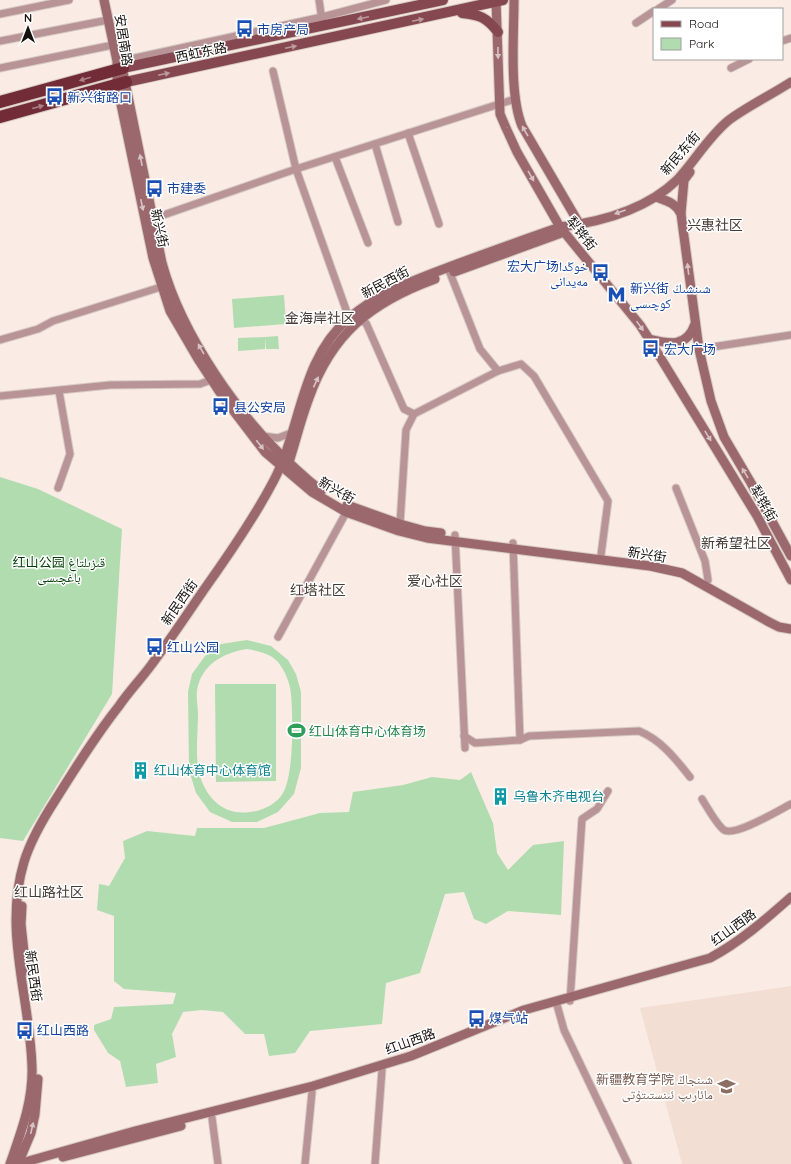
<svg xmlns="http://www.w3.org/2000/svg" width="791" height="1164" font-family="Quicksand,'Noto Naskh Arabic','Noto Sans SC',sans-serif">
	<rect width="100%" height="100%" fill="#faece4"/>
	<polygon fill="#f2ded2" points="791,986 791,1164 682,1164 640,1008"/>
	<g fill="#b1dcb0" fill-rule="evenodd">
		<polygon points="284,295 286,324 234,328 232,299"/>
		<polygon points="278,336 279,349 266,349 265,337"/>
		<polygon points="265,337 265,349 238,351 238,338"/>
		<polygon points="0,477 38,489 122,529 112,694 23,841 0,838"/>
		<path d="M247,640L271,646L288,660L296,674L301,692V768L294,794L278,812L257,822H232L210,812L196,793L189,770L188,692L192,674L205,656L221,644ZM247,649C257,651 270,653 277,661C285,670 290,683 291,694C293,717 294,774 283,793C277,804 262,811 250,812C223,816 205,797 199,772C195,756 198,732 198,714C198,707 196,698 197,690C202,664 223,653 247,649Z"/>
		<polygon points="215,684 276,684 276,781 216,782"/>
		<polygon points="471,772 493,823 497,853 508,870 533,845 564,841 561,915 508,911 486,924 474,919 464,892 445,894 420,973 386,983 382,1024 310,1031 295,1053 269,1056 264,1034 245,1034 223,1012 202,1010 183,1012 172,1034 176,1057 156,1064 158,1083 126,1087 120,1061 108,1053 94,1030 94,1025 111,1019 114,1007 173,1004 176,993 124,989 114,981 114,916 97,910 99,884 109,886 125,858 123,841 147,831 195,836 197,828 264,828 320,813 349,812 353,792 403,785 432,777 460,780"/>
	</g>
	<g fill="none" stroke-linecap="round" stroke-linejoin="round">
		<defs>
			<g id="street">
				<polyline points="319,0 322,20"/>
				<polyline points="658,9 672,0"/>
				<polyline points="0,14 69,0"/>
				<polyline points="636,23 654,11"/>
				<polyline points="0,41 108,20"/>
				<polyline points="782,41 791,38"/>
				<polyline points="130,66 135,58 322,17 386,0"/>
				<polyline points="0,68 113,45"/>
				<polyline points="731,68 749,59"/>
				<polyline points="273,71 296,169 349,318 366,323 404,409 414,414"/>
				<polyline points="408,133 439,224"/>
				<polyline points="375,144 398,222"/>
				<polyline points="335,157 368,243"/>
				<polyline points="152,219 296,169 515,99"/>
				<polyline points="448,268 480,349 498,371"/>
				<polyline points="0,340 38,329 53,321 161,287"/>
				<polyline points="699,349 791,335"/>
				<polyline points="0,396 110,385 200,384 211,380"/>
				<polyline points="263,436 278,438 291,433"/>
				<polyline points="58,488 70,454 59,391"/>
				<polyline points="676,488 705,561 708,580"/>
				<polyline points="400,524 406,430 414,414 498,371 521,364 534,376 608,501 601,555"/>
				<polyline points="455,535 465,748"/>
				<polyline points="513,543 520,740"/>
				<polyline points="278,637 348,509"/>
				<path d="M464,736L475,743L520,740L529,736L639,731C661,740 675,758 690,777"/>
				<path d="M702,799C707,807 717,825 724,830C735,837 779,810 791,804"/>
				<polyline points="570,1001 582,819 597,809 608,791"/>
				<polyline points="557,1005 564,1030 628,1164"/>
				<polyline points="212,1118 218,1164"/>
				<polyline points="305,1164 312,1092"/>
				<polyline points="375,1164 382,1070"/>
			</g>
			<g id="secondary">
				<polyline points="104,0 117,61 117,85 153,258 170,311 198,359 223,397 265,452 312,492 346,512 399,531 427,538 650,566 682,573 769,622 779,627 791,629"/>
				<polyline points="496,0 500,114 506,128 517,152 560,227 640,325 649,339 757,516 791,580"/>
				<path d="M514,0C514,36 509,94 522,126L580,225"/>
				<path d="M121,62L162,263C182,336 240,419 296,469C304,476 312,485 322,490"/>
				<path d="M656,197C667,201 676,203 681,214L699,349L711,401L724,437L751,483L791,556"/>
				<polyline points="681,213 684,180 690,172"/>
				<polyline points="454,272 564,232"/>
				<path d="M649,339C669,344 687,348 695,324"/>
				<path d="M289,462C296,440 301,419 309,398C332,333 372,302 435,279"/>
				<polyline points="347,505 400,524 425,531 441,533"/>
				<polyline points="22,906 21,924 26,971"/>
				<polyline points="63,1157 181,1126"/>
				<path d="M10,1164C21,1132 33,1102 32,1067C30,997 3,931 24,862C31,839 43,819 56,799C76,767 96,735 119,706C129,691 142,678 152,664C170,640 186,616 203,591C228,556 253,520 273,482C302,428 299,361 349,318C378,293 415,280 449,267C486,253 523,240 560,227C601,222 647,209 677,180C695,161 708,137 729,120C748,106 771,95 791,82"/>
				<polyline points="18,1164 31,1133 35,1114 38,1079"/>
				<path d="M18,1164L135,1131L313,1086L411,1056L524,1010L710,958C740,942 765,920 791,897"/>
			</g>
			<g id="primary">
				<path d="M462,13C480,15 486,17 498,32"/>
				<polyline points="123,68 443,0"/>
				<polyline points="126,82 503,0"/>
			</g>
			<g id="highway">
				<polyline points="0,102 123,68"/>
				<polyline points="0,117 126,82"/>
			</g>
		</defs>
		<use href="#street" stroke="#d6c9c2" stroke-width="9"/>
		<use href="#secondary" stroke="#d6c9c2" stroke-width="11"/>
		<use href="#primary" stroke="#d6c9c2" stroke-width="12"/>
		<use href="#highway" stroke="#d6c9c2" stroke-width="14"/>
		<use href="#street" stroke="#b89497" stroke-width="7"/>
		<use href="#secondary" stroke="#9b686d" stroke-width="9"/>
		<use href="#primary" stroke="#854850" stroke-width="10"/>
		<use href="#highway" stroke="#712c38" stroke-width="12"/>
	</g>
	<defs><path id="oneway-solid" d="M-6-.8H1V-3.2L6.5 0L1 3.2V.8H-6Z"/></defs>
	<g fill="#bc9a9f">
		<use href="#oneway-solid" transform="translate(363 18) rotate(168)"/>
		<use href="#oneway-solid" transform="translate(418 20) rotate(-12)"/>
		<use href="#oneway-solid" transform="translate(291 47) rotate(-12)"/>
		<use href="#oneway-solid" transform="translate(164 74) rotate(-12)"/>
	</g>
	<g fill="#d7c3c5">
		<use href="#oneway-solid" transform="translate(498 53) rotate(89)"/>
		<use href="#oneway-solid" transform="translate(525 131) rotate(-120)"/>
		<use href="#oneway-solid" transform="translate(141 160) rotate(-101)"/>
		<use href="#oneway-solid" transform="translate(531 176) rotate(60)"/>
		<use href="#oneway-solid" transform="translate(142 205) rotate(78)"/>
		<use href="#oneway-solid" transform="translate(620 212) rotate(160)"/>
		<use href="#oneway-solid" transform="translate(688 269) rotate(-97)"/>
		<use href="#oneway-solid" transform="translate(640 326) rotate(54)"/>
		<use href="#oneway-solid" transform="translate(201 349) rotate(-120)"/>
		<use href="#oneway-solid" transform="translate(316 382) rotate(-65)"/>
		<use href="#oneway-solid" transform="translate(708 436) rotate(58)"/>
		<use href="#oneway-solid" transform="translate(260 445) rotate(52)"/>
		<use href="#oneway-solid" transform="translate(745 473) rotate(-121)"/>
		<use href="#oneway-solid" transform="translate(32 1128) rotate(-77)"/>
	</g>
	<g fill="#aa8088">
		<use href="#oneway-solid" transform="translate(85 79) rotate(164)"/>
		<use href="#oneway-solid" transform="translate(38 107) rotate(-15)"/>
	</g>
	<defs>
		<symbol id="bus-bare" viewBox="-9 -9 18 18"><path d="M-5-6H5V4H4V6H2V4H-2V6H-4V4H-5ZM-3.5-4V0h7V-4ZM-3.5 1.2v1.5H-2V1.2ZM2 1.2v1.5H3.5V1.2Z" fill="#1a4fb4" stroke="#fff" stroke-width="2.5" paint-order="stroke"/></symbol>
		<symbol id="metro-bare" viewBox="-9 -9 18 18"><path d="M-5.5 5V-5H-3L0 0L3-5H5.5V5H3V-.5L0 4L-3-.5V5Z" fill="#1a4fb4" stroke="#fff" stroke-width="2.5" paint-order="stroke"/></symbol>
		<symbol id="stadium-bare" viewBox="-9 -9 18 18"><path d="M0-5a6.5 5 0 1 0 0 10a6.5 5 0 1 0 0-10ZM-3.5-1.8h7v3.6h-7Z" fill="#2e9e5b" stroke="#fff" stroke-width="2.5" paint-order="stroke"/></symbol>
		<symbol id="building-bare" viewBox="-9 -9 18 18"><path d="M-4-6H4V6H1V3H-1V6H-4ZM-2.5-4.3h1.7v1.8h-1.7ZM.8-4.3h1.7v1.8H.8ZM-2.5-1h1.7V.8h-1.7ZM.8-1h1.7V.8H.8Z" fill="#0f9aa8" stroke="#fff" stroke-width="2.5" paint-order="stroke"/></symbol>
		<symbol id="university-bare" viewBox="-9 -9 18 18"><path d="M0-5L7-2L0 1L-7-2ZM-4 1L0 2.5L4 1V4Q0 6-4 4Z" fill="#8d6e63" stroke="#fff" stroke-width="2.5" paint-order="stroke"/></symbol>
	</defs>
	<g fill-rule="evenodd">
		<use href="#bus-bare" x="232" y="16" width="25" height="25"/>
		<use href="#bus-bare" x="42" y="84" width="25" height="25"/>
		<use href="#bus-bare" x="142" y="176" width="25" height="25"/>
		<use href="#bus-bare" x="588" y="260" width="25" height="25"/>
		<use href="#metro-bare" x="604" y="282" width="25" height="25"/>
		<use href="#bus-bare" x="638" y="336" width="25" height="25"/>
		<use href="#bus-bare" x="208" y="394" width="25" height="25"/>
		<use href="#bus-bare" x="142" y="634" width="25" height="25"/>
		<use href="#stadium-bare" x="284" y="718" width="25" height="25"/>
		<use href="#building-bare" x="128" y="758" width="25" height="25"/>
		<use href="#building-bare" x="488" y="784" width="25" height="25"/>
		<use href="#bus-bare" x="464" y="1006" width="25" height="25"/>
		<use href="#bus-bare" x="12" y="1018" width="25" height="25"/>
		<use href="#university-bare" x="714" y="1074" width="25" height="25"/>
	</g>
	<g text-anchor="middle" stroke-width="3" stroke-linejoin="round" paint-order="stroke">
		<g font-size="13" fill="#164399" stroke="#fff" text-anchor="start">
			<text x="257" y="34">市房产局</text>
			<text x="67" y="102">新兴街路口</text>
			<text x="167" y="193">市建委</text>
			<text x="588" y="271" text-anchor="end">宏大广场خوڭدا<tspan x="588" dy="15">مەيدانى</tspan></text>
			<text x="630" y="293">新兴街 شىنشىڭ<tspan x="630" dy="15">كوچىسى</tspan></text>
			<text x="664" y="354">宏大广场</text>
			<text x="234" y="412">县公安局</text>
			<text x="167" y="652">红山公园</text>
			<text x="489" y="1023">煤气站</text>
			<text x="37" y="1035">红山西路</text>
		</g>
		<g font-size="13" fill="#16110f" stroke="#fff">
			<text transform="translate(124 40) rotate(81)" y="5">安居南路</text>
			<text transform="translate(201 52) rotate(-12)" y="5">西虹东路</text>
			<text transform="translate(680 153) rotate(-49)" y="5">新民东街</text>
			<text transform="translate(160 228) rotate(78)" y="5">新兴街</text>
			<text transform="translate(582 233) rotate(52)" y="5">犁铧街</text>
			<text transform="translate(385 282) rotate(-28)" y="5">新民西街</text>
			<text transform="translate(337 490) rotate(30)" y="5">新兴街</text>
			<text transform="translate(764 503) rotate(60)" y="5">犁铧街</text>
			<text transform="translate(647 554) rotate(9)" y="5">新兴街</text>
			<text transform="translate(179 602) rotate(-55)" y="5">新民西街</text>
			<text transform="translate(733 927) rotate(-36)" y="5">红山西路</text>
			<text transform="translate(34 976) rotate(82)" y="5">新民西街</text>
			<text transform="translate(410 1041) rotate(-20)" y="5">红山西路</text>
		</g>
		<g font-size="13" fill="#003d06" stroke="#fff">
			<text x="59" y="567">红山公园 قىزىلتاغ<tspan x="59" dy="15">باغچىسى</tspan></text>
		</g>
		<g font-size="13" fill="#27864d" stroke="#fff" text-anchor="start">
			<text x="309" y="736">红山体育中心体育场</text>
		</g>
		<g font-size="13" fill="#0d838f" stroke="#fff" text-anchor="start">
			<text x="154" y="775">红山体育中心体育馆</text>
			<text x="513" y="801">乌鲁木齐电视台</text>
		</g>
		<g font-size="13" fill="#785e54" stroke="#fff" text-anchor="end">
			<text x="713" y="1084">新疆教育学院 شىنجاڭ<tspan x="713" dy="15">مائارىپ ئىنستىتۇتى</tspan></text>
		</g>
		<g font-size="14" fill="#473c36" stroke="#fff">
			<text x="715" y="230">兴惠社区</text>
			<text x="320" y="323">金海岸社区</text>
			<text x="736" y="548">新希望社区</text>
			<text x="435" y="586">爱心社区</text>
			<text x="318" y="595">红塔社区</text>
			<text x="49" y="897">红山路社区</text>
		</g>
	</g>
	<rect x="653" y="8" width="130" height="52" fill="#ffffff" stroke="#a2a09f"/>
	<rect x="661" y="21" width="20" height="6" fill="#854850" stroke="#a2a09f"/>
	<text x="689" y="28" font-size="12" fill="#16110f">Road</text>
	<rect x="661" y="38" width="20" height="12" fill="#b1dcb0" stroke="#a2a09f"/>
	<text x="689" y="48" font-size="12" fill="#16110f">Park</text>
	<g transform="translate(28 28)" stroke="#ffffff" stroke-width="3" paint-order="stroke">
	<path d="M0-3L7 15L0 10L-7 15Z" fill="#16110f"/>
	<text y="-6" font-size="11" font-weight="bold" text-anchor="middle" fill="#16110f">N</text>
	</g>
</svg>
